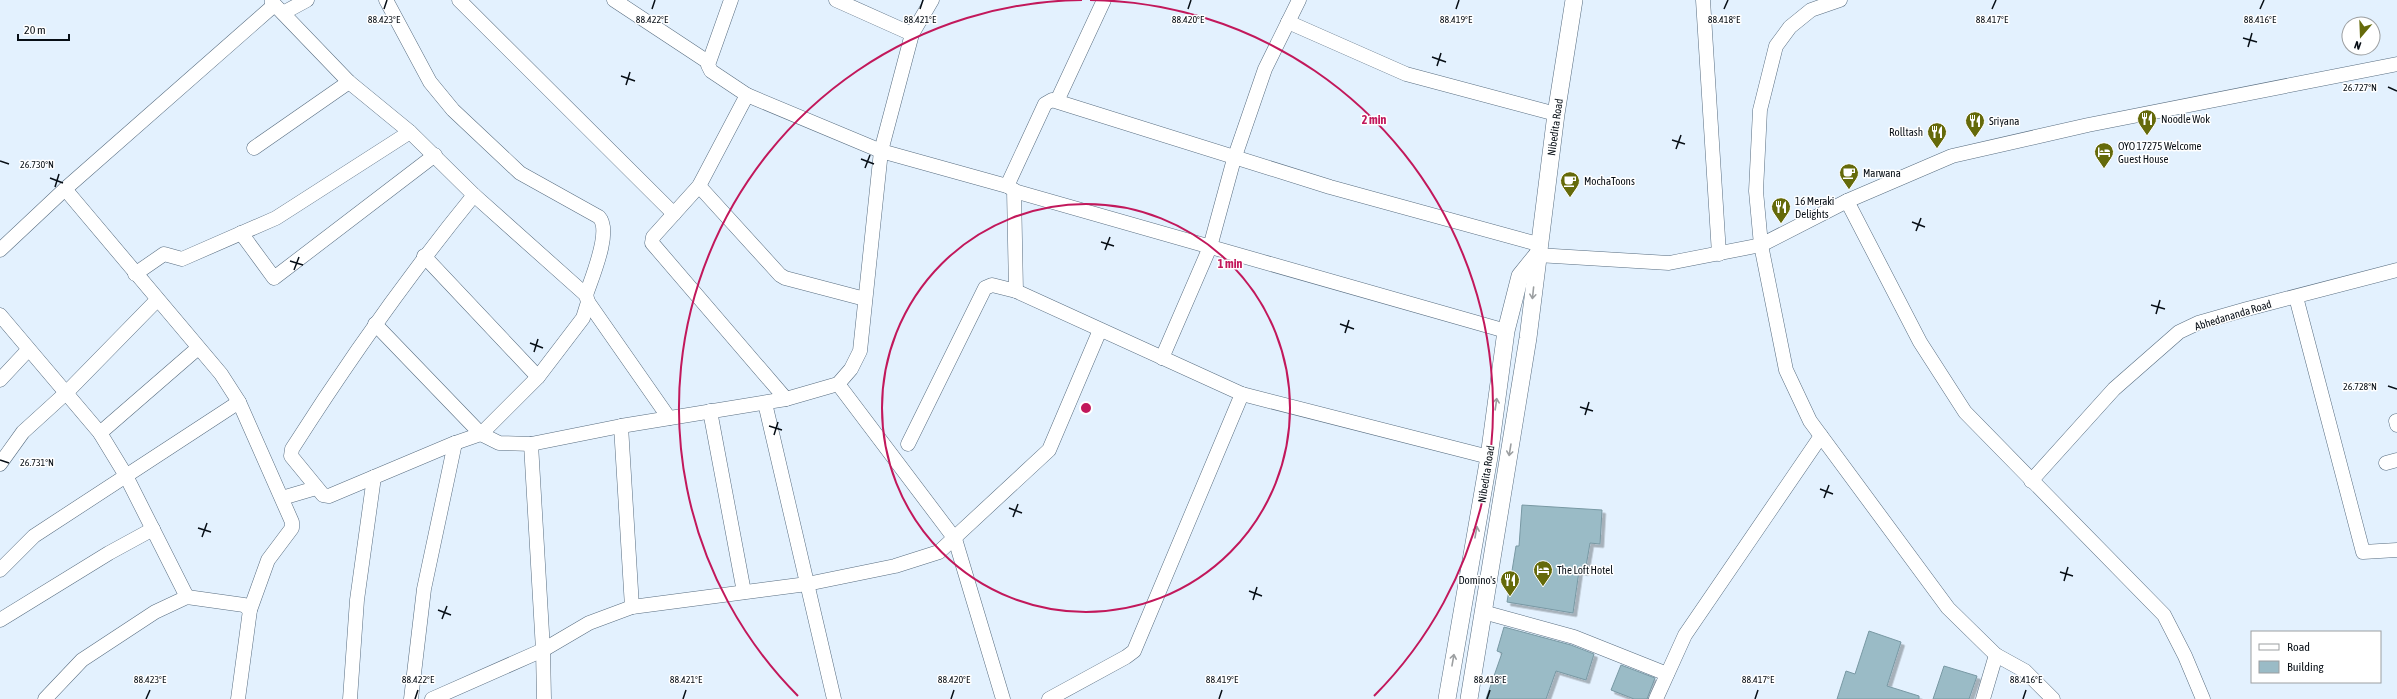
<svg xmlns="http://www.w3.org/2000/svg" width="2397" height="699" font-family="'Asap Condensed',sans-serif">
	<defs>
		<filter id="shadow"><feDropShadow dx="3.5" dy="3.5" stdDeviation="0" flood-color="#0004"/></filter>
	</defs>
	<rect width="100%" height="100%" fill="#e3f1fe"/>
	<g fill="#9abbc6" stroke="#7898a3" filter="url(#shadow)">
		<polygon points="1522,505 1602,510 1600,544 1590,543 1585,572 1579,571 1573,613 1507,602 1516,546 1519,546"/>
		<polygon points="1504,627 1571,645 1594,654 1586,680 1556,671 1546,699 1486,699 1502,653 1497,651"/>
		<polygon points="1869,631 1901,642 1887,686 1919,696 1919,699 1837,699 1846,671 1855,674"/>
		<polygon points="1621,665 1655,678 1647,699 1634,699 1611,690"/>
		<polygon points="1944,666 1977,676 1969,699 1933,699"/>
	</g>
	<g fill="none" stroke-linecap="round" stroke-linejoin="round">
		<defs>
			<g id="minor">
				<path d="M386,0L430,82L453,110L520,173L599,217C612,231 592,277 586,295"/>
				<polyline points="459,0 674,214"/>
				<polyline points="614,0 708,62"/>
				<polyline points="731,0 708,65 711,71 747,95 881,151 1007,186 1014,190 1016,291"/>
				<polyline points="836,0 912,34"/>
				<polyline points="1703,0 1719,254"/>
				<polyline points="1840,0 1811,10 1790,27 1776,46 1760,110 1756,191 1761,245 1786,370 1810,421 1948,608 1996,655 2025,671 2053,699"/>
				<polyline points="273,3 349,82 410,132 474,195 586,295 588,302 583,318 538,377 481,434 375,324"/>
				<polyline points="283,13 307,0"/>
				<polyline points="1288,22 1406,74 1556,114"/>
				<polyline points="747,95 699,186 653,237 652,243 786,399"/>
				<polyline points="1057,101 1104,0"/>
				<polyline points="254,148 349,82"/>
				<polyline points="699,186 780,275 785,278 865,299"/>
				<polyline points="1007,186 1045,104 1052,100 1330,187 1538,244"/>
				<polyline points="65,189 221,374 239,402 292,522 292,528 268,560 250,610 238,699"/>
				<polyline points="1014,191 1506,331"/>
				<path d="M474,195C408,276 348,361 292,449L291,456L323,495L329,496L455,443L481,434L499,443L531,444L621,426L786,399L838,384L851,369L860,351L881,151L912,34L932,0"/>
				<polyline points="1847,201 1920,342 1965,412 2164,615 2185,656 2203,699"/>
				<polyline points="241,233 274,278 435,155"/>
				<polyline points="0,250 65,189 272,7 272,0"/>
				<polyline points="1537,255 1669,263 1761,245 1847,201 1952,156 2088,125 2397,64"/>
				<polyline points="424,256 538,377"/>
				<polyline points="135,274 164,254 182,259 276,218 410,132"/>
				<polyline points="2296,297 2363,552 2397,550"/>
				<polyline points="588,302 669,418"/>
				<polyline points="0,315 100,433 125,474 187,597"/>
				<polyline points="1162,358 1210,247 1234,159 1265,69 1299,0"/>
				<polyline points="0,380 28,350"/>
				<polyline points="838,384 955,539 1003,699"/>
				<polyline points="765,403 834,699"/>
				<polyline points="710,411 744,592"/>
				<polyline points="2396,421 2397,425"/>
				<polyline points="621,426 632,607"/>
				<polyline points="100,433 198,348"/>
				<polyline points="531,444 543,650 544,699"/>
				<polyline points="908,444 985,288 992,285 1016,291 1242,394 1489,457"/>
				<polyline points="2386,463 2397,460"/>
				<polyline points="0,464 23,432 67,392 157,300"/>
				<polyline points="2031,481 2114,389 2179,332 2198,323 2247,309 2397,270"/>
				<polyline points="282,498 316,488"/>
				<polyline points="0,570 34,536 239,402"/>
				<polyline points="1483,612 1574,637 1667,674"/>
				<polyline points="0,620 109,553 153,529"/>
				<polyline points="45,699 82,660 155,612 187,597 244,605 250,610"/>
				<polyline points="350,699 357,600 374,477"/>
				<polyline points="411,699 424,589 455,443"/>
				<polyline points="432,699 543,650 589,623 632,607 807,584 895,566 939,552 1049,450 1100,330"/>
				<polyline points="1049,699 1126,657 1134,651 1242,394"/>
				<polyline points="1656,699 1685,635 1821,436"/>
				<polyline points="1983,699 1996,655"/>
			</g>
			<g id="tertiary">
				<polyline points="1447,699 1489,457 1506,331 1520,276 1537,255"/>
				<polyline points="1469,699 1528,338 1556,114 1574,0"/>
			</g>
		</defs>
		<use href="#minor" stroke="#586d80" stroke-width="15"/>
		<use href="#tertiary" stroke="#586d80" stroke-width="18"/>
		<use href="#minor" stroke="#fff" stroke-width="14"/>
		<use href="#tertiary" stroke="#fff" stroke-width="17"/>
	</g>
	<defs><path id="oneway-shaft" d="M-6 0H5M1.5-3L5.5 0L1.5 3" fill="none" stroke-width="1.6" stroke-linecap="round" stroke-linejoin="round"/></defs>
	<g stroke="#9c9fa1">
		<use href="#oneway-shaft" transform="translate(1533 293) rotate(96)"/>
		<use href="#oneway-shaft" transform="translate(1496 404) rotate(-82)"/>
		<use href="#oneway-shaft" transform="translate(1510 450) rotate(99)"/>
		<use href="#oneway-shaft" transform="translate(1476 532) rotate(-80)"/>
		<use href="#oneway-shaft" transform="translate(1453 660) rotate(-80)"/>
	</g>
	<path fill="none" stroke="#070e15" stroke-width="1.5" d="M384,9L387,0M652,9L655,0M920,9L923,0M1188,9L1191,0M1456,9L1459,0M1724,9L1728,0M1992,9L1996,0M2260,9L2264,0M2243,38L2257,42M2248,47L2252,33M1432,57L1446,62M1437,66L1441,53M621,76L635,81M626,85L630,72M2388,87L2397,91M1672,140L1685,144M1676,149L1681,135M861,159L874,164M0,161L9,164M865,168L870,155M50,178L63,183M55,187L59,174M1912,222L1925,227M1916,231L1921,218M1101,242L1114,246M1105,250L1110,237M290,261L303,265M294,270L299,257M2151,305L2165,309M2156,314L2160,300M1340,324L1354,329M1345,333L1349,320M530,343L543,348M534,352L538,339M2388,386L2397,389M1580,407L1593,411M1585,415L1589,402M769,426L782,430M774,435L778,422M0,460L9,463M1820,489L1833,494M1824,498L1829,485M1009,508L1022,513M1013,517L1018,504M198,528L211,532M202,537L207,523M2060,572L2073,576M2064,581L2068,567M1249,591L1262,596M1253,600L1257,587M438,610L451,615M442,619L447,606M146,699L150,690M415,699L418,690M683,699L686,690M951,699L954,690M1219,699L1222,690M1487,699L1490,690M1755,699L1758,690M2023,699L2026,690"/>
	<g fill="none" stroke="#c2185b" stroke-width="2">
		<circle cx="1086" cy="408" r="204"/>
		<path d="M798 696A408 408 0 0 1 1082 0M1090 0A408 408 0 0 1 1374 696"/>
	</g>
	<defs>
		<symbol id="restaurant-pin" viewBox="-11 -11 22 30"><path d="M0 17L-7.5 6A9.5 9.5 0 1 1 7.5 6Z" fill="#656a0a" stroke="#fff"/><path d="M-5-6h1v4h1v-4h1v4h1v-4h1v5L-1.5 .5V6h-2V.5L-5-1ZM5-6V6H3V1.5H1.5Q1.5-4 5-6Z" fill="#fff"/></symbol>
		<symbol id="hotel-pin" viewBox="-11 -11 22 30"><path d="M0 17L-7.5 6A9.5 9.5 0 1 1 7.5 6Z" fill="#656a0a" stroke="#fff"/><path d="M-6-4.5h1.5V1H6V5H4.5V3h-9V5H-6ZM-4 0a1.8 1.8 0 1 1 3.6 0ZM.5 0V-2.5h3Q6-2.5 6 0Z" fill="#fff"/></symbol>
		<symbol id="cafe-pin" viewBox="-11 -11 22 30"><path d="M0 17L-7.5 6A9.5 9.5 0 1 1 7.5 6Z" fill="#656a0a" stroke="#fff"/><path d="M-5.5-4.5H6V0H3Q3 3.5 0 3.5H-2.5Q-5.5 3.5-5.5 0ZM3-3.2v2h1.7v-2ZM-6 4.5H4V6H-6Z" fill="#fff"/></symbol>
	</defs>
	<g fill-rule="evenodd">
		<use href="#restaurant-pin" x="2136" y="108" width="22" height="30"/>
		<use href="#restaurant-pin" x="1964" y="110" width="22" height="30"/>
		<use href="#restaurant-pin" x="1926" y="121" width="22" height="30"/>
		<use href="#hotel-pin" x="2093" y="141" width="22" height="30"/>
		<use href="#cafe-pin" x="1838" y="162" width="22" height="30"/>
		<use href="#cafe-pin" x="1559" y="170" width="22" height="30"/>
		<use href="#restaurant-pin" x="1770" y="196" width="22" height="30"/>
		<use href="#hotel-pin" x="1532" y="559" width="22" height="30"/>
		<use href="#restaurant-pin" x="1499" y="569" width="22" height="30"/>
	</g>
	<g text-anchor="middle" stroke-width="3" stroke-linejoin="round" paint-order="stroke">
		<g font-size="11" fill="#070e15" stroke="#fff" text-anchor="start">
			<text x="2161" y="123">Noodle Wok</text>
			<text x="1989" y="125">Sriyana</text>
			<text x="1923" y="136" text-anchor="end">Rolltash</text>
			<text x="2118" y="150">OYO 17275 Welcome<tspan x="2118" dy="13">Guest House</tspan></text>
			<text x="1863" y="177">Marwana</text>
			<text x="1584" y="185">MochaToons</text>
			<text x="1795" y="205">16 Meraki<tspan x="1795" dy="13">Delights</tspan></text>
			<text x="1557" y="574">The Loft Hotel</text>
			<text x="1496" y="584" text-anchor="end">Domino's</text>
		</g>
		<g font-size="11" fill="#070e15" stroke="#fff">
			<text transform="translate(1555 127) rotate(-82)" y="4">Nibedita Road</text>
			<text transform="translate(2233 315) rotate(-17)" y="4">Abhedananda Road</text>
			<text transform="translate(1486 474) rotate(-81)" y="4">Nibedita Road</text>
		</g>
	</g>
	<g font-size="10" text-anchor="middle" fill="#070e15" stroke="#fff" stroke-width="3" stroke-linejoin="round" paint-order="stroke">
		<text x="384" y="23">88.423°E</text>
		<text x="652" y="23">88.422°E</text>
		<text x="1724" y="23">88.418°E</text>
		<text x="2260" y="23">88.416°E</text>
		<text x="920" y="23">88.421°E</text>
		<text x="1188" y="23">88.420°E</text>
		<text x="1456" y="23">88.419°E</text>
		<text x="1992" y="23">88.417°E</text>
		<text x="2360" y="91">26.727°N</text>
		<text x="37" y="168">26.730°N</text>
		<text x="2360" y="390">26.728°N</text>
		<text x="37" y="466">26.731°N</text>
		<text x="150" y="683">88.423°E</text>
		<text x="418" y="683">88.422°E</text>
		<text x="686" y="683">88.421°E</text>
		<text x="954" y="683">88.420°E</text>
		<text x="1222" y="683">88.419°E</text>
		<text x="1490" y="683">88.418°E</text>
		<text x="1758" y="683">88.417°E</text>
		<text x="2026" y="683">88.416°E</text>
	</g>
	<circle cx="1086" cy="408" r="6" fill="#c2185b" stroke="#fff" stroke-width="2"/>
	<g font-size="12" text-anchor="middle" font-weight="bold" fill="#c2185b" stroke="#fff" stroke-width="3" stroke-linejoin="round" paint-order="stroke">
		<text x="1374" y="124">2 min</text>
		<text x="1230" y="268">1 min</text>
	</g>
	<rect x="2251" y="631" width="130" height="52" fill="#ffffff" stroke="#9c9fa1"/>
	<rect x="2259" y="644" width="20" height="6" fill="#ffffff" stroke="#9c9fa1"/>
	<text x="2287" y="651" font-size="12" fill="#070e15">Road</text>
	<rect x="2259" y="661" width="20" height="12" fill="#9abbc6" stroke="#9c9fa1"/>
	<text x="2287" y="671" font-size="12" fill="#070e15">Building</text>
	<g transform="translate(2361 36) rotate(199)"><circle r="19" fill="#ffffff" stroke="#9c9fa1"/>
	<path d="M0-3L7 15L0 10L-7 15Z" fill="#656a0a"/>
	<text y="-6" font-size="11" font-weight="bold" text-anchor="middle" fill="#070e15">N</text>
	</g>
	<path d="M18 34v6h51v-6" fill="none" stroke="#070e15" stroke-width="2"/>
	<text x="24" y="34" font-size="12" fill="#070e15" stroke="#ffffff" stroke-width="3" paint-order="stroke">20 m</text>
</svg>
